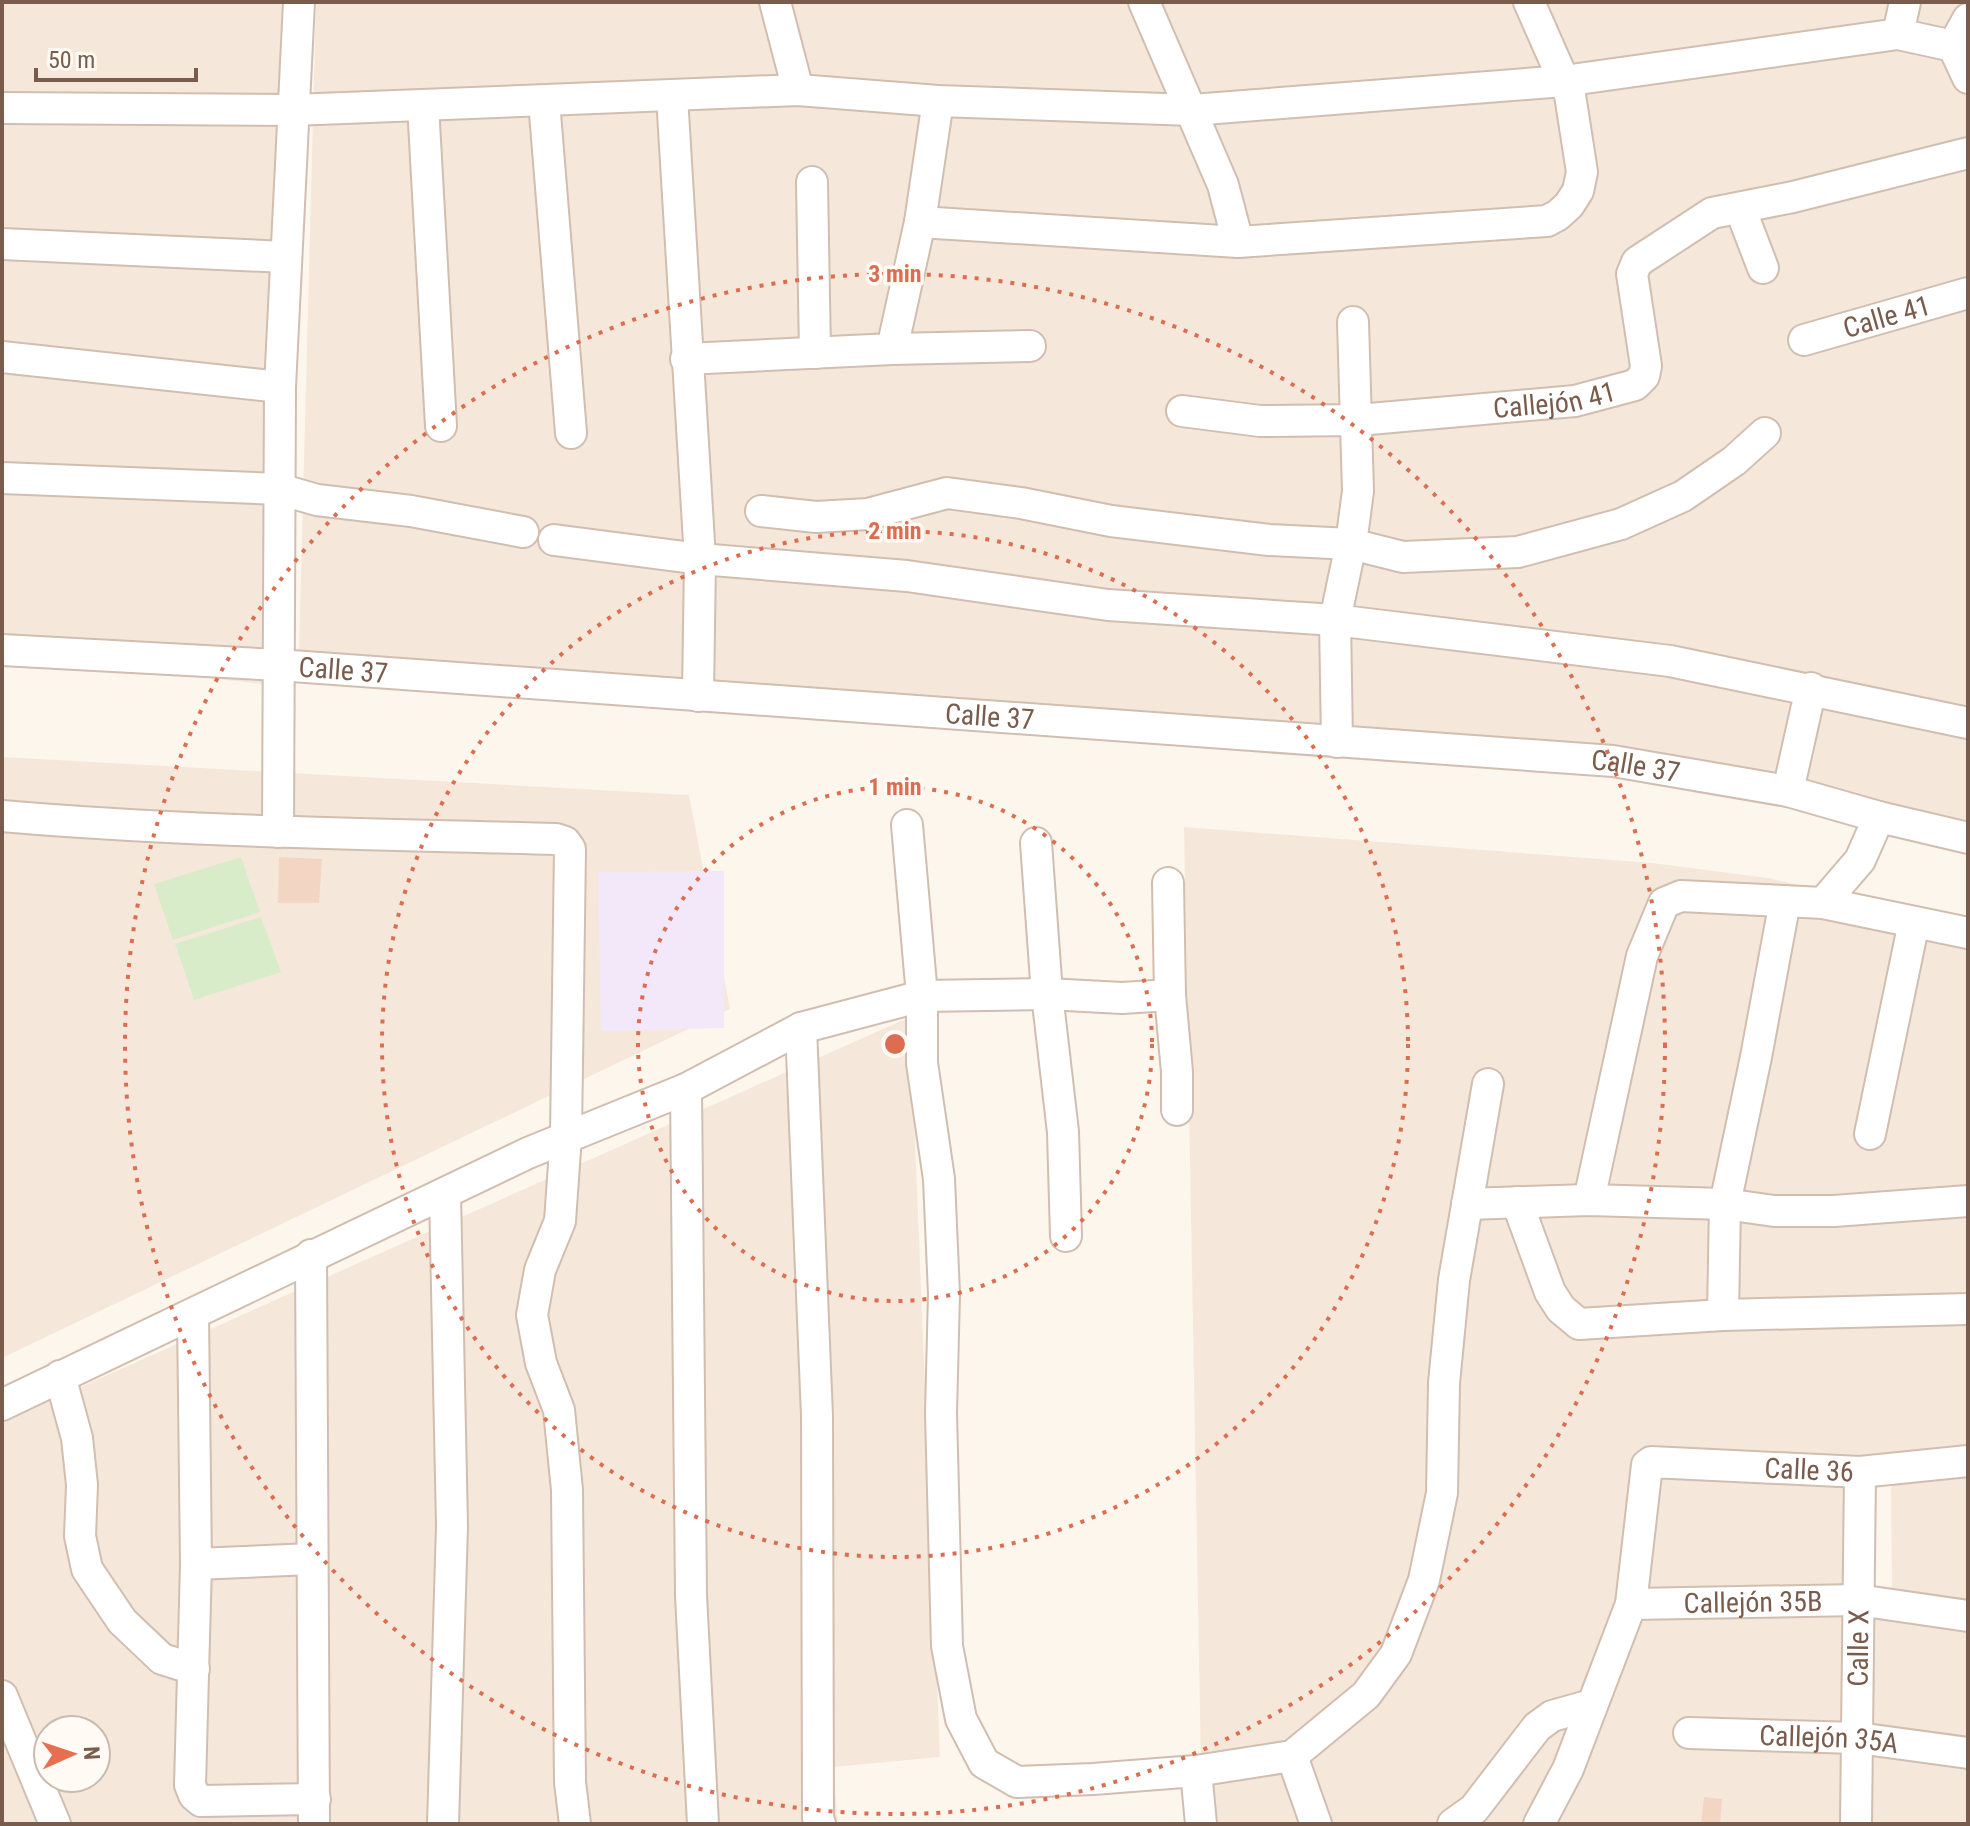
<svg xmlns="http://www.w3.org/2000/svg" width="1970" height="1826" font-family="'Roboto Condensed',sans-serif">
	<rect width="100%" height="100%" fill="#fdf6ec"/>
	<g fill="#f5e8da" fill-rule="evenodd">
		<polygon points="2,2 289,2 263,684 2,656"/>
		<polygon points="316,2 1899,2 1899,41 1968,69 1968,825 1778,778 299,652"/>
		<polygon points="1910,2 1968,2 1968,54 1907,30"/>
		<polygon points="2,757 689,795 730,1009 2,1358"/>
		<polygon points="1184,827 1652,863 1768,878 1968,923 1968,1456 1863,1466 1645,1458 1625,1602 1530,1824 1202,1824"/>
		<path d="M910,1017L940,1757L833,1767L838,1824H2V1422ZM48,1730H96V1778H48Z"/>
		<polygon points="1968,1467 1968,1603 1892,1589 1891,1479"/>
		<polygon points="1651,1470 1849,1477 1854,1604 1968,1620 1968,1824 1548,1824 1590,1735"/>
	</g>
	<polygon fill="#f3e8fa" points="724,871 724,1028 601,1031 598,872"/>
	<g fill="#d8ecc9">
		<polygon points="241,857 260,912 173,940 154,884"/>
		<polygon points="261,917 281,972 194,1000 175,944"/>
	</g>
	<g fill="#f3d5c3">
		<polygon points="279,857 322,859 319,903 278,903"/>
		<polygon points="1704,1797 1722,1799 1720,1824 1701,1824"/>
	</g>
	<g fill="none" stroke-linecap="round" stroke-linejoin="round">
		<defs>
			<g id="minor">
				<polyline points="775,2 798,90"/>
				<polyline points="1144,2 1223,185 1238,242"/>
				<polyline points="1898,34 1905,2"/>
				<polyline points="1953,46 1968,19"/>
				<polyline points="672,96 700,559 698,696"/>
				<polyline points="544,101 571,433"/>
				<polyline points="423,105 441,426"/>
				<polyline points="2,108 293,110 798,90 938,101 1192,110 1564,81 1898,34 1953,46 1968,78"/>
				<polyline points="812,182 815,353"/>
				<polyline points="1740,208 1763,268"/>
				<polyline points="920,222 1238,242 1547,221 1558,215 1569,205 1578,191 1582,172 1570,95 1529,2"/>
				<polyline points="2,244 286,257"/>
				<path id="s1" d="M1804,340L1968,293"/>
				<polyline points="892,349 1030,346"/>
				<polyline points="2,357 280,387"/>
				<polyline points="686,359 892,349 920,222 938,101"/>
				<path id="s2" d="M1182,411L1260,421L1358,420L1575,401L1635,385L1644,376L1646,366L1632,274L1637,262L1712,213L1793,197L1968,153"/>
				<polyline points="2,478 279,489 317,500 411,511 523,532"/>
				<polyline points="761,511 816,517 868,514 947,493 1021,503 1111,521 1269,540 1351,544 1403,557 1518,552 1621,524 1683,496 1734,461 1765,433"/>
				<polyline points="554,540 700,559 907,576 1108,605 1335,620 1670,661 1968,723"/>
				<path id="s3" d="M2,650L278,665L1613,761L1788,791L1879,817L1968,838"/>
				<polyline points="1337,742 1335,620 1351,544 1358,491 1353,322"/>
				<polyline points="1788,791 1811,688"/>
				<path d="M2,816C186,832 372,834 556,839L565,842L570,849L566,1136L560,1221L540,1270L532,1315L541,1363L559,1410L567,1490L570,1782L575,1824"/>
				<polyline points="907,825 922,996 922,1063 939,1179 944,1294 941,1413 947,1646 961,1719 984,1763 1017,1782 1093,1779 1196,1771 1292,1756 1366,1695 1396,1654 1424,1580 1442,1493 1444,1383 1454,1280 1488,1084"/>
				<polyline points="278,832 280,387 299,2"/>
				<polyline points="1036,843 1047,994 1063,1132 1066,1236"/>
				<polyline points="1168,883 1170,995 1177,1072 1177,1110"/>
				<polyline points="1823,903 1968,933"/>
				<polyline points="801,1028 817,1416 818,1818 820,1824"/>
				<polyline points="686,1089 691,1596 703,1824"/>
				<polyline points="1870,1134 1914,922"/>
				<polyline points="1589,1200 1642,956 1664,903 1681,896 1823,903 1860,860 1879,817"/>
				<polyline points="1517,1202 1550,1292 1561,1309 1579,1324 1723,1315 1968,1309"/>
				<polyline points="1467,1204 1589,1200 1725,1204 1774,1211 1834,1211 1968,1201"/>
				<polyline points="311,1255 314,1824"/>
				<polyline points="193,1315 196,1564 190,1785 194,1795 201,1801 315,1799"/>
				<polyline points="1723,1315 1725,1204 1756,1057 1785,901"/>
				<polyline points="60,1376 77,1438 82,1485 80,1536 87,1569 122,1621 162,1659 194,1669"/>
				<polyline points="2,1405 528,1153 686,1089 801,1028 922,996 1047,994 1122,998 1170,995"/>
				<polyline points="196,1564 311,1559"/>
				<path id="s4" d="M1631,1604L1858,1600L1968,1616"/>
				<polyline points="2,1696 55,1824"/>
				<path id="s5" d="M1689,1733L1858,1738L1968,1753"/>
				<polyline points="1292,1756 1316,1824"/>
				<polyline points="1196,1771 1201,1824"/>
				<polyline points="443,1824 452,1526 445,1193"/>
				<polyline points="1453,1824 1474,1809 1537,1727 1552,1716 1591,1705"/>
				<path id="s6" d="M1539,1824L1568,1769L1631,1604L1647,1465L1651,1462L1860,1472L1968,1461"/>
				<path id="s7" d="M1856,1824L1860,1472"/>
			</g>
		</defs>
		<use href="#minor" stroke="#d1beb0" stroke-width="34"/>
		<use href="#minor" stroke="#fff" stroke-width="30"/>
	</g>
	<g fill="none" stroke="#dc6d51" stroke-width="4" stroke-dasharray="4 8">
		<circle cx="895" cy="1044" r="257"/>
		<circle cx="895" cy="1044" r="513"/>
		<circle cx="895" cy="1044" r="770"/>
	</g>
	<g text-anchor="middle" stroke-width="7" stroke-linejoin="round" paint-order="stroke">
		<g font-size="28" fill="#7a5c4d" stroke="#fffaf3">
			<text dy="10" stroke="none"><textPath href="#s1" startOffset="86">Calle 41</textPath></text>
			<text dy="10" stroke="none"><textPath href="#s2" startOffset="374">Callejón 41</textPath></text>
			<text dy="10" stroke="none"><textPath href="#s3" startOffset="342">Calle 37</textPath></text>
			<text dy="10" stroke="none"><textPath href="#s3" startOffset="990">Calle 37</textPath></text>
			<text dy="10" stroke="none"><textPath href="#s3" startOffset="1638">Calle 37</textPath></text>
			<text dy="10" stroke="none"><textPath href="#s6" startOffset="542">Calle 36</textPath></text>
			<text dy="10" stroke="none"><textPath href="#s4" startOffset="122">Callejón 35B</textPath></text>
			<text dy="10" stroke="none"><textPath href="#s7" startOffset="176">Calle X</textPath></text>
			<text dy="10" stroke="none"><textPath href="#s5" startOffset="140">Callejón 35A</textPath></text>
		</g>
	</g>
	<circle cx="895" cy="1044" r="12" fill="#dc6d51" stroke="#fffaf3" stroke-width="4"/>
	<g font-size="24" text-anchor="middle" font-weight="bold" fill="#dc6d51" stroke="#fffaf3" stroke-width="7" stroke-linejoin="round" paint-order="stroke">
		<text x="895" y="282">3 min</text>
		<text x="895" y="539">2 min</text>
		<text x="895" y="795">1 min</text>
	</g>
	<rect width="1970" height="1826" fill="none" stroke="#7a5c4d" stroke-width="8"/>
	<g transform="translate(72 1754) rotate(87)"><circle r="38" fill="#fffaf3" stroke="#cabbb1" stroke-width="2"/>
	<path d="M0-6L14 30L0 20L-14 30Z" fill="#e76f51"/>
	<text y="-12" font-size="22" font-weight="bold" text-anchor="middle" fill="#7a5c4d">N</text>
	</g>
	<path d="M36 68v12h160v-12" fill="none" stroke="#7a5c4d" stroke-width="4"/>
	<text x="48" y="68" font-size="24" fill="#7a5c4d" stroke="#fffaf3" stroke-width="6" paint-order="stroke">50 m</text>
</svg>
